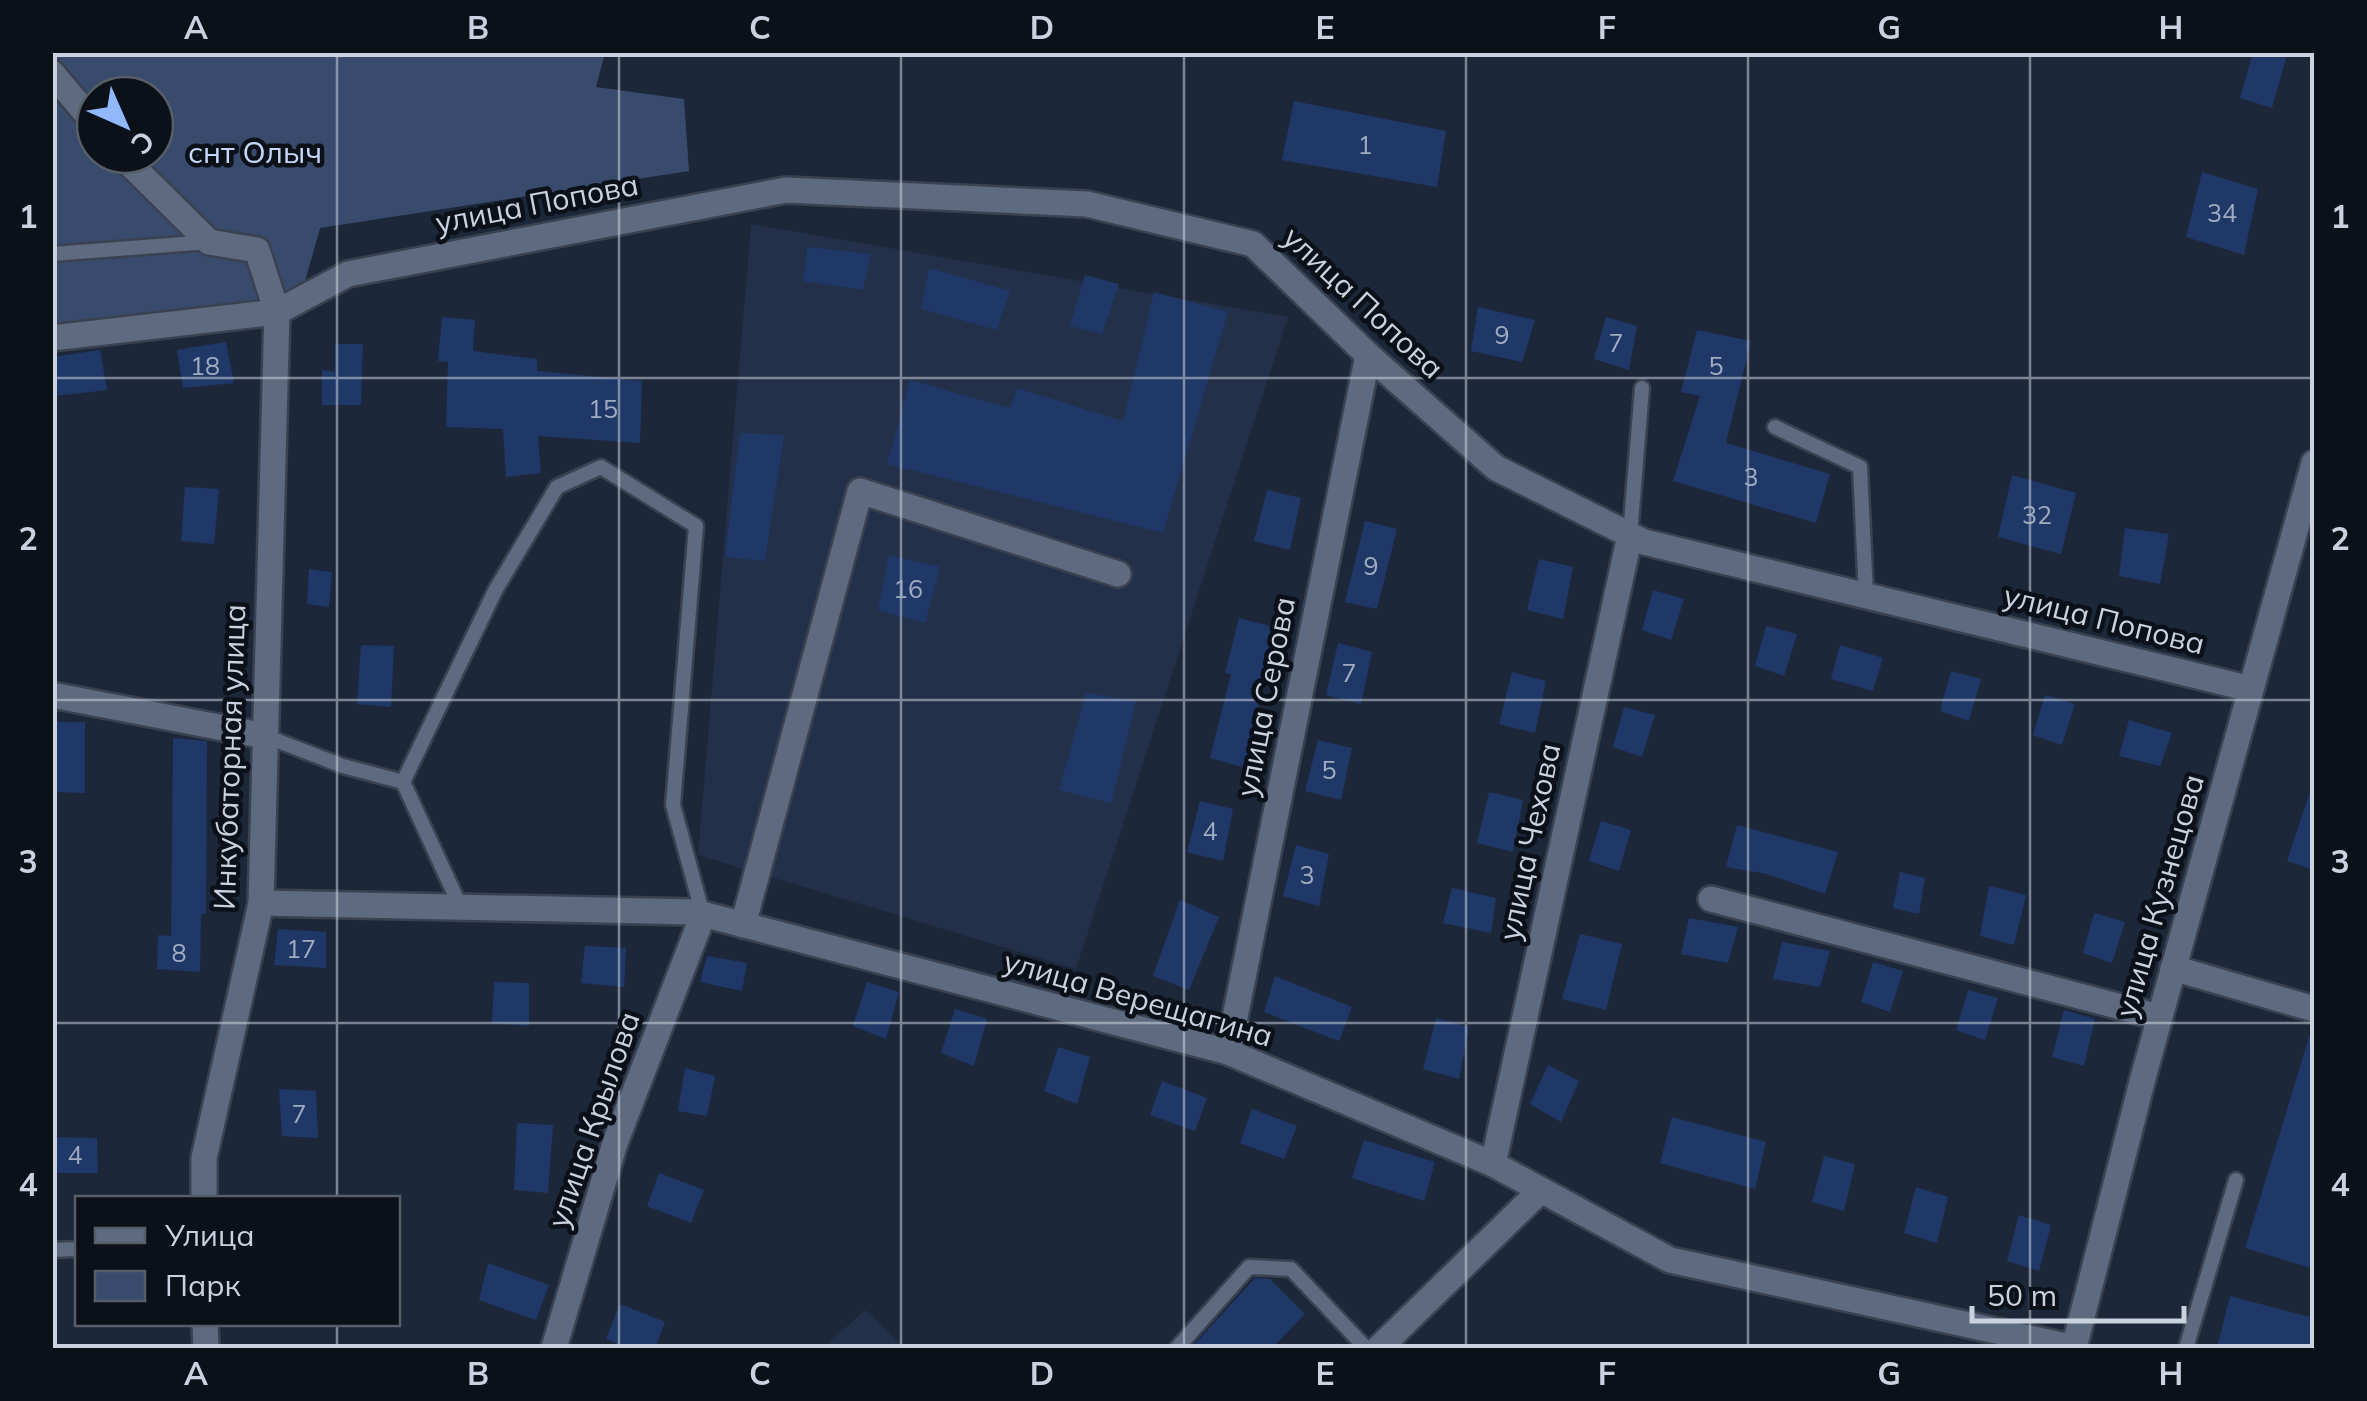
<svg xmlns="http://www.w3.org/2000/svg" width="2367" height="1401" font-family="Mulish,sans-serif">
	<rect width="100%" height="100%" fill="#1d273a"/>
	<g fill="#233049">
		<polygon points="751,224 1288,317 1076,969 698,855"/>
		<polygon points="865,1310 905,1348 823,1348"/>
	</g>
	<path fill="#384b6c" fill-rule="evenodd" d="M53,53H605L596,87L684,99L689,171L320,228L297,310L53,330ZM95,95H155V155H95Z"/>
	<g fill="#1f3868">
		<polygon points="2253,52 2286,58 2272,108 2240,98"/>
		<polygon points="1294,101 1446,131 1437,187 1282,160"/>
		<polygon points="2202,172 2258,189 2244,255 2186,237"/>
		<polygon points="807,247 871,254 863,290 803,281"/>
		<polygon points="929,268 1010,291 997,330 921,309"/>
		<polygon points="1085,275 1119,284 1102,334 1070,326"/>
		<polygon points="1154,292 1228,312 1163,533 887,464 910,380 1010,408 1017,388 1123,421"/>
		<polygon points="1478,307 1535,320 1522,362 1471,351"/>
		<polygon points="442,317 475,320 473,351 537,359 537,371 642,381 640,443 538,436 541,473 506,477 503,429 446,427 448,362 438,361"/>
		<polygon points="1606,317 1637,326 1629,370 1594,359"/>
		<polygon points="1697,330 1751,341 1726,443 1830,474 1816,523 1673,481 1700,396 1681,392"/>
		<polygon points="226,342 234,383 183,388 177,350"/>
		<polygon points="335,344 363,344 361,405 322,405 322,370 335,372"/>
		<polygon points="100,350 107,390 56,396 52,357"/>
		<polygon points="740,433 784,435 765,561 725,557"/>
		<polygon points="2012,475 2076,493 2061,554 1998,537"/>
		<polygon points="185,487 219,489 214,544 181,541"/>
		<polygon points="1267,490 1301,498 1290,550 1254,541"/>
		<polygon points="1365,521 1397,529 1377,609 1345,602"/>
		<polygon points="2125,528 2169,534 2160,584 2119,576"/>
		<polygon points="889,555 940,567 925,623 878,610"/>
		<polygon points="1539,559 1573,567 1563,619 1527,610"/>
		<polygon points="309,569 332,572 329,607 307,604"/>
		<polygon points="1653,590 1684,599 1671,640 1642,630"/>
		<polygon points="1239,618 1274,627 1246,768 1210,758 1231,674 1225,673"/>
		<polygon points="1766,626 1797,634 1784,676 1755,666"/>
		<polygon points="1338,643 1372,652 1361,704 1326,695"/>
		<polygon points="361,645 394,646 391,707 357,704"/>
		<polygon points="1840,645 1883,658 1873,691 1831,679"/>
		<polygon points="1951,671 1981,679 1969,721 1940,711"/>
		<polygon points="1512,672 1546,681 1535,733 1499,724"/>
		<polygon points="1086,693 1136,701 1111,803 1059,790"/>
		<polygon points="2045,695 2075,704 2062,745 2033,735"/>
		<polygon points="1624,707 1655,715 1642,757 1613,747"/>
		<polygon points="2129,720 2172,733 2160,766 2119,756"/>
		<polygon points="52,722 85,722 85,793 52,792"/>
		<polygon points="173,738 207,741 206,914 201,914 200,972 157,969 158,935 171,936"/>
		<polygon points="1318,740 1352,748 1341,800 1305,791"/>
		<polygon points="1489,792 1523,800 1513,852 1477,843"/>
		<polygon points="2310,792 2314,792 2314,870 2287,861"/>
		<polygon points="1200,801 1233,809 1223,861 1187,852"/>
		<polygon points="1601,821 1631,830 1619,871 1589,861"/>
		<polygon points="1737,825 1838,852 1825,894 1767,874 1726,867"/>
		<polygon points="1296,845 1329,854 1319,906 1283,896"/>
		<polygon points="1900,872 1925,878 1919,914 1893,908"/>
		<polygon points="1989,886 2026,895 2014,945 1980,936"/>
		<polygon points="1452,888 1496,898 1491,933 1443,923"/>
		<polygon points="1180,900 1219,917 1189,990 1153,976"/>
		<polygon points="2094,913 2125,922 2112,963 2083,953"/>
		<polygon points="1689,918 1738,927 1728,963 1681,954"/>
		<polygon points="278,929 326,932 326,968 274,965"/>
		<polygon points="1580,934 1622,944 1606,1010 1562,999"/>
		<polygon points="1782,942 1830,951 1820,987 1773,979"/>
		<polygon points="585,946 626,948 624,987 581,983"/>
		<polygon points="707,956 747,963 742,991 700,982"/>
		<polygon points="1873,962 1903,971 1890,1012 1861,1002"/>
		<polygon points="1275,976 1352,1007 1339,1041 1264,1012"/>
		<polygon points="494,982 529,983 529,1026 492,1023"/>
		<polygon points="867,982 899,992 886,1039 853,1026"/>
		<polygon points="1968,990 1998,998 1985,1040 1956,1030"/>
		<polygon points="955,1009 987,1019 974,1066 941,1053"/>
		<polygon points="2064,1010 2095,1019 2084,1066 2052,1057"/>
		<polygon points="1436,1018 1469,1027 1459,1079 1423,1069"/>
		<polygon points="2309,1037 2314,1038 2314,1269 2245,1248"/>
		<polygon points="1058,1047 1090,1057 1077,1104 1044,1091"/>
		<polygon points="1548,1065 1579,1081 1561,1122 1530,1104"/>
		<polygon points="685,1068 715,1076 707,1116 678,1111"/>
		<polygon points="1162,1081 1207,1098 1195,1131 1150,1115"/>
		<polygon points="279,1089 316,1091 318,1138 282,1136"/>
		<polygon points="1252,1109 1297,1126 1284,1159 1240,1143"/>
		<polygon points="1672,1117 1766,1142 1755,1189 1660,1163"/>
		<polygon points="517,1123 553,1125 548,1193 514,1190"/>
		<polygon points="52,1137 97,1138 98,1173 52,1173"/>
		<polygon points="1364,1140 1435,1162 1424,1201 1352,1178"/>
		<polygon points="1824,1156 1855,1164 1844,1211 1812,1202"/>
		<polygon points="659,1173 704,1190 691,1223 647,1206"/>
		<polygon points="1916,1187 1948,1197 1937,1243 1904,1233"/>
		<polygon points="2019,1215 2051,1225 2039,1271 2007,1261"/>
		<polygon points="488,1263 549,1285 536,1320 479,1300"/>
		<polygon points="1255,1278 1270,1279 1305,1314 1272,1348 1191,1348"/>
		<polygon points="2230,1296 2314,1318 2314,1348 2217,1348"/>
		<polygon points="620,1304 665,1322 655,1348 627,1348 606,1339"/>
	</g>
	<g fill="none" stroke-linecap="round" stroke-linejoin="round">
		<defs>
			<g id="service">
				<polyline points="52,254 209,242"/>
				<polyline points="1775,427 1860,467 1866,595"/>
				<polyline points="1630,535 1642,388"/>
				<polyline points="265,736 343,766 403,782"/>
				<polyline points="461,908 403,782 496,589 557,487 601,467 696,526 673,805 703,915"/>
				<polyline points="52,1250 78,1249"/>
				<polyline points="1177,1348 1249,1267 1291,1269 1366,1348"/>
				<polyline points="2186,1348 2236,1180"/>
			</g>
			<g id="minor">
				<polyline points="52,73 95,124"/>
				<polyline points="121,155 209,242 257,250 277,312 261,903 204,1158 204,1198"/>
				<polyline points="52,338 277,312 348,274 786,190 1087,204 1253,244 1368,355 1496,468 1644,542 2251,689"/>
				<polyline points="52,695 265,736"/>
				<polyline points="1711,899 2159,1017"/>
				<polyline points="261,903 695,912 1228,1052 1493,1164 1670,1260 2075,1348"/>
				<polyline points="743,925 860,491 1118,574"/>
				<polyline points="2173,968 2314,1009"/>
				<polyline points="1228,1052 1368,355"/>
				<polyline points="1493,1164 1630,535"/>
				<polyline points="205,1324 206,1348"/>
				<polyline points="554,1348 615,1143 703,915"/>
				<polyline points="1379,1348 1541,1190"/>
			</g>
			<polyline id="secondary" points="2074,1348 2143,1078 2314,463"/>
		</defs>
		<use href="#service" stroke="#3a4252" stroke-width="19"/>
		<use href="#minor" stroke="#3a4252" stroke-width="30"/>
		<use href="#secondary" stroke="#3a4252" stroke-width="30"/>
		<use href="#service" stroke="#5d6a80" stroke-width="14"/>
		<use href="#minor" stroke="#5d6a80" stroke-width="25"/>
		<use href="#secondary" stroke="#5d6a80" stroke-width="25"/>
	</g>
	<path fill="none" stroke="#cbd2df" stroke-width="2.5" stroke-opacity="0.55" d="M337,52V1198M619,52V1348M901,52V1348M1184,52V1348M1466,52V1348M1748,52V1348M2030,52V1348M52,378H2314M52,700H2314M52,1023H2314M337,1324V1348"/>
	<g text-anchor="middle" stroke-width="9" stroke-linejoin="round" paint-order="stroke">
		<g font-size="25" fill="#a0acc1">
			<text x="1365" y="154">1</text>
			<text x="2222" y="222">34</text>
			<text x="1502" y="344">9</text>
			<text x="1616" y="352">7</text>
			<text x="205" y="375">18</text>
			<text x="1716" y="375">5</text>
			<text x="603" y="418">15</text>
			<text x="1751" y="486">3</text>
			<text x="2037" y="524">32</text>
			<text x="1371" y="575">9</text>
			<text x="908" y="598">16</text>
			<text x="1349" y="682">7</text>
			<text x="1329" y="779">5</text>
			<text x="1210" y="840">4</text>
			<text x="1307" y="884">3</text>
			<text x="301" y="958">17</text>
			<text x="179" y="962">8</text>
			<text x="299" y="1123">7</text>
			<text x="75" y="1164">4</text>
		</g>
		<g font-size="30" fill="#c5d6f6" stroke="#0b1019">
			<text x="255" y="163">снт Олыч</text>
		</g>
		<g font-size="30" fill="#cbd2df" stroke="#0b1019">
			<text transform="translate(537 204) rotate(-11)" y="10">улица Попова</text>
			<text transform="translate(1363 303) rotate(43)" y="10">улица Попова</text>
			<text transform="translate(2104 620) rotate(14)" y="10">улица Попова</text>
			<text transform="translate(1266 697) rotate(-79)" y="10">улица Серова</text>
			<text transform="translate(230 757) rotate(-88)" y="10">Инкубаторная улица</text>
			<text transform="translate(1530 842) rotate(-78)" y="10">улица Чехова</text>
			<text transform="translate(2160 896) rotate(-74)" y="10">улица Кузнецова</text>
			<text transform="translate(1138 999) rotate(16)" y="10">улица Верещагина</text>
			<text transform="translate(594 1120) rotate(-71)" y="10">улица Крылова</text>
		</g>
	</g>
	<rect width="2367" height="1401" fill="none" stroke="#0b1019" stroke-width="110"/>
	<rect x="75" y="1196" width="325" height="130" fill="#0b1019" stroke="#585e68" stroke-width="2.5"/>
	<rect x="95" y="1228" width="50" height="15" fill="#5d6a80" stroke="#585e68" stroke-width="2.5"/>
	<text x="165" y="1246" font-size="30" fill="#cbd2df">Улица</text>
	<rect x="95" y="1271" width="50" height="30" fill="#384b6c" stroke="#585e68" stroke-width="2.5"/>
	<text x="165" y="1296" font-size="30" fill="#cbd2df">Парк</text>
	<g transform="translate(125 125) rotate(135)"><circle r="48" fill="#0b1019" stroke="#585e68" stroke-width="2.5"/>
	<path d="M0-8L18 38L0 25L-18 38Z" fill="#91b8fd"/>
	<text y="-15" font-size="28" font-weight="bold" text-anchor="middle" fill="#cbd2df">С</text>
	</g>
	<path d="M1972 1306v15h212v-15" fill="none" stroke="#cbd2df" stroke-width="5"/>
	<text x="1987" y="1306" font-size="30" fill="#cbd2df" stroke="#0b1019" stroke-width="8" paint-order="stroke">50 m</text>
	<rect x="55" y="55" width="2257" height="1291" fill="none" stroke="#cbd2df" stroke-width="4"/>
	<g font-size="32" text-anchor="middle" font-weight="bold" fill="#cbd2df">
		<text x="196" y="39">A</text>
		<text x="478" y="39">B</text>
		<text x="760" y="39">C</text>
		<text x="1042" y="39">D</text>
		<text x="1325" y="39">E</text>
		<text x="1607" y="39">F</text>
		<text x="1889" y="39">G</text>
		<text x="2171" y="39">H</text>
		<text x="28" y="228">1</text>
		<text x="2340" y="228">1</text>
		<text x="28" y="550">2</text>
		<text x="2340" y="550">2</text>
		<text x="28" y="873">3</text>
		<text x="2340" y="873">3</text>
		<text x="28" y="1196">4</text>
		<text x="2340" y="1196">4</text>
		<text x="196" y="1385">A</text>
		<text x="478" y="1385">B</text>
		<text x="760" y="1385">C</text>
		<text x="1042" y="1385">D</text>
		<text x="1325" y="1385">E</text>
		<text x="1607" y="1385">F</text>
		<text x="1889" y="1385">G</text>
		<text x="2171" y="1385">H</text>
	</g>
</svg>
